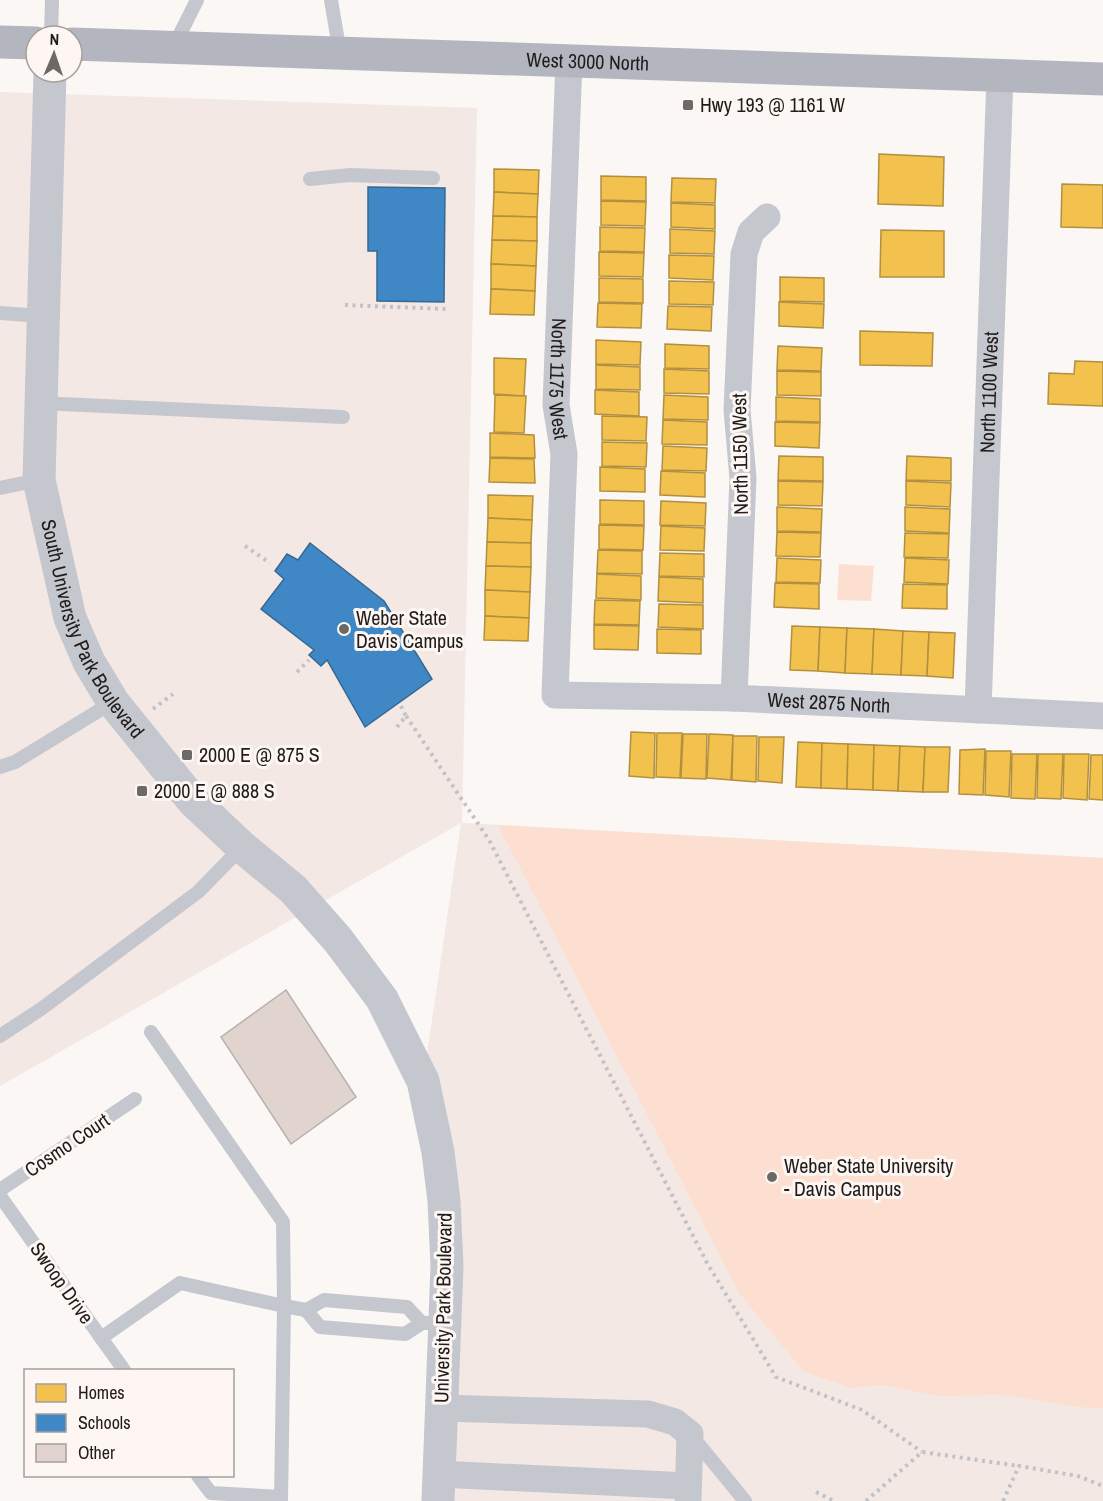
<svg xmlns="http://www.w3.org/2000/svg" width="1103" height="1501" font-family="'Archivo Narrow',sans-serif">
	<rect width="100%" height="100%" fill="#fbf7f5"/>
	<polygon fill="#f3e8e4" points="0,92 477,108 462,823 1103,858 1103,1501 438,1501 447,1266 423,1081 461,823 0,1086"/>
	<g fill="#fddfd2">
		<polygon points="839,564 874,566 871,601 837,600"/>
		<polygon points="498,825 1103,858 1103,1408 1077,1407 1003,1395 938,1396 882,1385 851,1388 804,1372 739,1293"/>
	</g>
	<g fill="#f2c14e" stroke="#b3903f" stroke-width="1.5">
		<polygon points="879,154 944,157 943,206 878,204"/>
		<polygon points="494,169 539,170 538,194 494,192"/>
		<polygon points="601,176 646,177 646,201 601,200"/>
		<polygon points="672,178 716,179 715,203 671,202"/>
		<polygon points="1062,184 1103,185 1103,228 1061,227"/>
		<polygon points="494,192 538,194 537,217 493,216"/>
		<polygon points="601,201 646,202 645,226 601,225"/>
		<polygon points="671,203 715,205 715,229 671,227"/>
		<polygon points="493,216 537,217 537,241 492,240"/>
		<polygon points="600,227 645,228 644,252 600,251"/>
		<polygon points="670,229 715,231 714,254 670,253"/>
		<polygon points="881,230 944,231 944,277 880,277"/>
		<polygon points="492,240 537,241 536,266 491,264"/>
		<polygon points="599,252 644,253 643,277 599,276"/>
		<polygon points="669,255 714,256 713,280 669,278"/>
		<polygon points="491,264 536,266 535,291 491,289"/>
		<polygon points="780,277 824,278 824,302 780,301"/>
		<polygon points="599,278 643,279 643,303 599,302"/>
		<polygon points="669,281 714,282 713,305 669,304"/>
		<polygon points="491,289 535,291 534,315 490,314"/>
		<polygon points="779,302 824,304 823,328 779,326"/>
		<polygon points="598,303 642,304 641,328 597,327"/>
		<polygon points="668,306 712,307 711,331 667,329"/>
		<polygon points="860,331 933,333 932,366 860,365"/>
		<polygon points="596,340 641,342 640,365 596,364"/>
		<polygon points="665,344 709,346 709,369 665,368"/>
		<polygon points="778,346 822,348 821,371 777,370"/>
		<polygon points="494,358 526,359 524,396 494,394"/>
		<polygon points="1075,361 1103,362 1103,406 1048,404 1049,373 1074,374"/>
		<polygon points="596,365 640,367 640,390 596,389"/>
		<polygon points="664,369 709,371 709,394 664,393"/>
		<polygon points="777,371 821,372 821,396 777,395"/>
		<polygon points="595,390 639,392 639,416 595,414"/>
		<polygon points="495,395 526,396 524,433 494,432"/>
		<polygon points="664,395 708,397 708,420 663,419"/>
		<polygon points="776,397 820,399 820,422 776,421"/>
		<polygon points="602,416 647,417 646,441 602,440"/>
		<polygon points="663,420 707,422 707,445 662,444"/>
		<polygon points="775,422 820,423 819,448 775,446"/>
		<polygon points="490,433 534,435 535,458 490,457"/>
		<polygon points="602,442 647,443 646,467 602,466"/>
		<polygon points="663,446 707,448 706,471 662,470"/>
		<polygon points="779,456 823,457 823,481 778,480"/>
		<polygon points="907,456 951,458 951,481 906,480"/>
		<polygon points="490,458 534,459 535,483 489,482"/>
		<polygon points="600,467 645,469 645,492 600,491"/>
		<polygon points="661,471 705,473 705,497 660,495"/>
		<polygon points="778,481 823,482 822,506 778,505"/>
		<polygon points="906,481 951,483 950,507 906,505"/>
		<polygon points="488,495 533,496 532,520 488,518"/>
		<polygon points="600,500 644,501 644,525 600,524"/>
		<polygon points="661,501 706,503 705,526 660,525"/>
		<polygon points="777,507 822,509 821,532 777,531"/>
		<polygon points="905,507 950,509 949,533 905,531"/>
		<polygon points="488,518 532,520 531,543 487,542"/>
		<polygon points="599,525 644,526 643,550 599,549"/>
		<polygon points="661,526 705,528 704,551 660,550"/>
		<polygon points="777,532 821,533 820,557 776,556"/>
		<polygon points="905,533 949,534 948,558 904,557"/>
		<polygon points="487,542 531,543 531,567 486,566"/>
		<polygon points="598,550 642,551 642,574 597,573"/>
		<polygon points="660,553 704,554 704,577 659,576"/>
		<polygon points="777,558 821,560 820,583 776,582"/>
		<polygon points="905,558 949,560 948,584 904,582"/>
		<polygon points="486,566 531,567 530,592 485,590"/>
		<polygon points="597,574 641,576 641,600 596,598"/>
		<polygon points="659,577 703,579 703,603 658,601"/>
		<polygon points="775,583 819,584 819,609 774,607"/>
		<polygon points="903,584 947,585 947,609 902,608"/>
		<polygon points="485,590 530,592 529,618 485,616"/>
		<polygon points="595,600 640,601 639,625 594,624"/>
		<polygon points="659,604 703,605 703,629 658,627"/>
		<polygon points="485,616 529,618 528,641 484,640"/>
		<polygon points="594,625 639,626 638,650 594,649"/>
		<polygon points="792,626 820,627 818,671 790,670"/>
		<polygon points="820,627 847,628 845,673 818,671"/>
		<polygon points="847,628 874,629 872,674 845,673"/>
		<polygon points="657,629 701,630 701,654 657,653"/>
		<polygon points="874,629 903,631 901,675 872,674"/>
		<polygon points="903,631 929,632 927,676 901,675"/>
		<polygon points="929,632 955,633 953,678 927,676"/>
		<polygon points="631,732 655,733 654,778 629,776"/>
		<polygon points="657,733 682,733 680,778 656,777"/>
		<polygon points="683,734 707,734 706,779 681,778"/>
		<polygon points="709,734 733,735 731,780 707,778"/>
		<polygon points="733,736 757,736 756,782 732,780"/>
		<polygon points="759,737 784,737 782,783 758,781"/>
		<polygon points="798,742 822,743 821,788 796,787"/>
		<polygon points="822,743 848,744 847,789 821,788"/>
		<polygon points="848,744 874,745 873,790 847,789"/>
		<polygon points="874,745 900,746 898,791 873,790"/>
		<polygon points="900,746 925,747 923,792 898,791"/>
		<polygon points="925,747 950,747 948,792 923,792"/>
		<polygon points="985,749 983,795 959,794 960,750"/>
		<polygon points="986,751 1011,751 1009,797 985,795"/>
		<polygon points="1012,754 1037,754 1035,799 1011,798"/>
		<polygon points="1038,754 1063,754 1061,799 1037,798"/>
		<polygon points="1064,754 1089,754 1087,800 1063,798"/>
		<polygon points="1091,755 1103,755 1103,800 1089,799"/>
	</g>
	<g fill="#3f88c5" stroke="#356892" stroke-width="1.5">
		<polygon points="368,187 445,188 444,302 377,301 377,251 368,251"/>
		<polygon points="310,543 384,601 432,679 365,727 327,660 321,666 309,655 314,650 261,609 284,579 275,571 287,554 298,560"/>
	</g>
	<polygon fill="#e1d3cd" stroke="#b4b1b0" stroke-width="1.5" points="286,990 356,1097 291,1144 221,1037"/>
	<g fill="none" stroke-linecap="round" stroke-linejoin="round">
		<g stroke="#c2c2c6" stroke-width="4" stroke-dasharray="3 4.5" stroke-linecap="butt">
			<polyline points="345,305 446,309"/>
			<polyline points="245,546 270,563"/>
			<polyline points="297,672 309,660"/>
			<polyline points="153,709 173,694"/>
			<polyline points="406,716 489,840 707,1263 776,1377 862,1410 922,1452"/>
			<polyline points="397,727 406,716 401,706"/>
			<polyline points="816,1492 834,1501"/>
			<polyline points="866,1501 922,1452 1019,1466"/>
			<polyline points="1003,1501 1019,1466 1078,1476 1103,1486"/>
		</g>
		<g stroke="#c5c7ce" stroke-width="14">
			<polyline points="331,0 340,53"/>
			<polyline points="51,36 52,0"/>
			<polyline points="174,46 197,0"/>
			<polyline points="310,179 350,175 433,178"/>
			<polyline points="0,313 42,316"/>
			<polyline points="39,403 343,417"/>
			<polyline points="0,488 39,480"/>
			<polyline points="0,767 15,762 113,702"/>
			<polyline points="151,1032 283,1222 284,1306 306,1310 324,1300 407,1307 422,1323"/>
			<polyline points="0,1036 41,1009 198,892 242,847"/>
			<polyline points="0,1190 135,1099"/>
			<polyline points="0,1196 124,1370"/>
			<polyline points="306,1310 320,1327 405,1334 422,1323 430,1323"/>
			<polyline points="101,1338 180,1283 284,1306 281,1501"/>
			<polyline points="691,1435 745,1501"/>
			<polyline points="198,1476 211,1493 281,1497"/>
		</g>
		<g stroke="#c5c7ce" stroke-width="27">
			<path id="s1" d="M569,61L556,405L564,454L555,695L734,698L1103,716"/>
			<polyline points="734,698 743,478 737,410 744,254 751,232 767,217"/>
			<path id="s2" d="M978,710L1000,75"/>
			<polyline points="441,1408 648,1414 675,1422 690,1434 688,1501"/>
			<polyline points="439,1474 688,1486"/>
		</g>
		<path stroke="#c5c7ce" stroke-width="33" id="s3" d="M50,72L39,480L70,618L89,662L113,702L193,801L242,847L293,889L338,940L382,999L423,1081L438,1152L444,1201L447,1266L438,1501"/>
		<g stroke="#b3b6bf" stroke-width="33">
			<polyline points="0,42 36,43"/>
			<path id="s4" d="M72,44L1103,79"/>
		</g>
	</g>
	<g fill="#6c6967" stroke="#fef6f2" stroke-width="2">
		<rect x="682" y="99" width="12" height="12" rx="3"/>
		<circle cx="344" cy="629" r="6"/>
		<rect x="181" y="749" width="12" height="12" rx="3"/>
		<rect x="136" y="785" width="12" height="12" rx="3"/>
		<circle cx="772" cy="1177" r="6"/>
	</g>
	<g text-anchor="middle" stroke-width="6" stroke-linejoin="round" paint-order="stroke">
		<g font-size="20" fill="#1f1c1b" stroke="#fef6f2">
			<text dy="7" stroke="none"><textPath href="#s4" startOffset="516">West 3000 North</textPath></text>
			<text dy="7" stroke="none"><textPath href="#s1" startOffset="318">North 1175 West</textPath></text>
			<text dy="7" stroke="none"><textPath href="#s2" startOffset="318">North 1100 West</textPath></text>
			<text transform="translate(740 454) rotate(-91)" y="7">North 1150 West</text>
			<text dy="7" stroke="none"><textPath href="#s3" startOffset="568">South University Park Boulevard</textPath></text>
			<text dy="7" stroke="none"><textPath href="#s1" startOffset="909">West 2875 North</textPath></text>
			<text transform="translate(67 1145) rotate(-34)" y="7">Cosmo Court</text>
			<text transform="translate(62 1283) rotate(55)" y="7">Swoop Drive</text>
			<text transform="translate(443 1308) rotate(-89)" y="7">University Park Boulevard</text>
		</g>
		<g font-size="20" fill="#1f1c1b" stroke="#fef6f2" text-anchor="start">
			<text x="700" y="112">Hwy 193 @ 1161 W</text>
			<text x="356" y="625">Weber State<tspan x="356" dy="23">Davis Campus</tspan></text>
			<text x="199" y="762">2000 E @ 875 S</text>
			<text x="154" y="798">2000 E @ 888 S</text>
			<text x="784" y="1173">Weber State University<tspan x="784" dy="23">- Davis Campus</tspan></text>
		</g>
	</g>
	<rect x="24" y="1369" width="210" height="108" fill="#fef6f2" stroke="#a59f9c" stroke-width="1.5"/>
	<rect x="36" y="1384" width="30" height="18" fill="#f2c14e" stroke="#a59f9c" stroke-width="1.5"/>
	<text x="78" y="1399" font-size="18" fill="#1f1c1b">Homes</text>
	<rect x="36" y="1414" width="30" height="18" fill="#3f88c5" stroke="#a59f9c" stroke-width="1.5"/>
	<text x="78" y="1429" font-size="18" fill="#1f1c1b">Schools</text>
	<rect x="36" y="1444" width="30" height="18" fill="#e1d3cd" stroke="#a59f9c" stroke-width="1.5"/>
	<text x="78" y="1459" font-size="18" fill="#1f1c1b">Other</text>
	<g transform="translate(54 54) rotate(2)"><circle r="28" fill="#fef6f2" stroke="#a59f9c" stroke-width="1.5"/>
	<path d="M0-4.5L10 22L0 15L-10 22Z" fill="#6c6967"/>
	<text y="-9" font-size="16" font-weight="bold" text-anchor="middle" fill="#1f1c1b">N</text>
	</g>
</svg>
